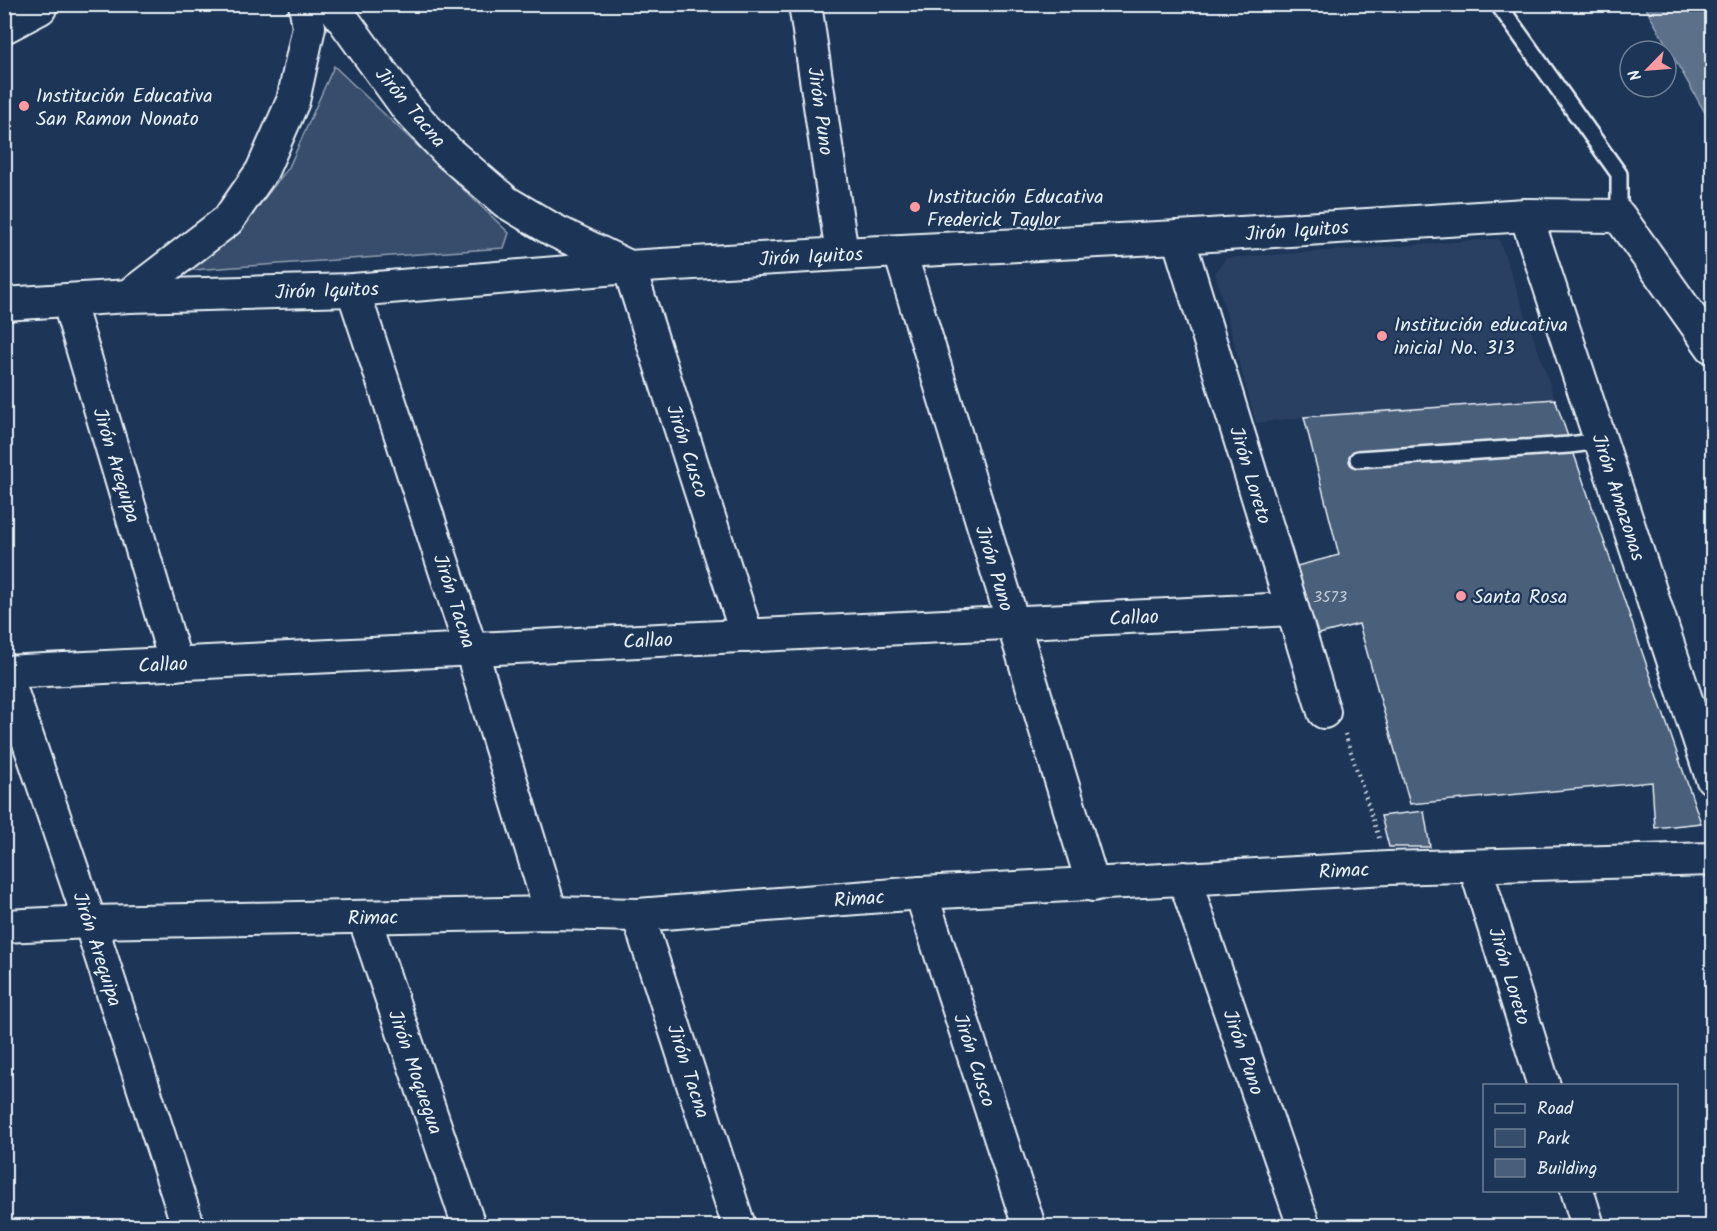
<svg xmlns="http://www.w3.org/2000/svg" width="1717" height="1231" font-family="Kalam,sans-serif">
	<rect width="100%" height="100%" fill="#1d3557"/>
	<filter id="ink" filterUnits="userSpaceOnUse"><feTurbulence type="fractalNoise" baseFrequency=".0167" numOctaves="2"/><feDisplacementMap in="SourceGraphic" scale="12" xChannelSelector="R" yChannelSelector="G"/><feConvolveMatrix kernelMatrix="1 2 1 2 8 2 1 2 1" color-interpolation-filters="sRGB"/></filter>
	<g filter="url(#ink)">
		<polygon fill="#2a4162" points="1499,239 1555,399 1304,417 1256,423 1215,273 1226,258"/>
		<polygon fill="#374d6c" stroke="#909fb2" stroke-width="1.5" points="334,66 509,233 504,248 178,271 242,227 289,167"/>
		<polygon fill="#5d7089" stroke="#95a4b5" stroke-width="1.5" points="1644,5 1712,5 1712,125"/>
		<g fill="#495e7a" stroke="#e8f1f8" stroke-width="1.5">
			<polygon points="1555,399 1701,823 1655,828 1652,782 1410,804 1359,624 1311,636 1293,567 1339,555 1304,417"/>
			<polygon points="1424,811 1430,847 1389,847 1381,816"/>
		</g>
		<g fill="none" stroke-linecap="round" stroke-linejoin="round">
			<defs>
				<g id="service">
					<polyline points="1498,4 1619,174 1619,216"/>
					<polyline points="1358,459 1569,445 1600,441"/>
				</g>
				<g id="minor">
					<polyline points="332,4 408,109 449,153 506,202 553,230 629,267 747,636"/>
					<polyline points="805,4 842,254"/>
					<polyline points="4,27 40,8 41,4"/>
					<polyline points="1526,215 1712,778"/>
					<polyline points="1178,237 1324,712"/>
					<polyline points="900,252 1093,885"/>
					<polyline points="353,290 471,649 551,913"/>
					<polyline points="129,296 228,220 262,171 293,101 309,27 305,4"/>
					<polyline points="68,300 176,664"/>
					<polyline points="4,304 129,296 353,290 629,267 842,254 1178,237 1526,215 1619,216 1712,347"/>
					<polyline points="4,672 1292,609"/>
					<polyline points="5,672 90,922 188,1226"/>
					<polyline points="1475,866 1544,1086"/>
					<polyline points="1184,878 1304,1226"/>
					<polyline points="921,893 1029,1226"/>
					<polyline points="638,915 739,1226"/>
					<polyline points="364,917 469,1226"/>
					<polyline points="4,926 90,922 551,913 638,915 921,893 1388,868 1712,859"/>
					<polyline points="1577,1190 1588,1226"/>
				</g>
			</defs>
			<use href="#service" stroke="#e8f1f8" stroke-width="20"/>
			<use href="#minor" stroke="#e8f1f8" stroke-width="36"/>
			<polyline stroke="#e8f1f8" stroke-width="4" stroke-dasharray="1.5 4.5" stroke-linecap="butt" points="1345,734 1379,838"/>
			<use href="#service" stroke="#1d3557" stroke-width="15"/>
			<use href="#minor" stroke="#1d3557" stroke-width="32"/>
		</g>
	</g>
	<g fill="#ff9aa2" stroke="#1d3557" stroke-width="2">
		<circle cx="24" cy="106" r="6"/>
		<circle cx="915" cy="207" r="6"/>
		<circle cx="1382" cy="336" r="6"/>
		<circle cx="1461" cy="596" r="6"/>
	</g>
	<g text-anchor="middle" stroke-width="4.5" stroke-linejoin="round" paint-order="stroke">
		<g font-size="16" fill="#c0ccd8">
			<text x="1330" y="602">3573</text>
		</g>
		<g font-size="20" fill="#e8f1f8" stroke="#1d3557" text-anchor="start">
			<text x="36" y="102">Institución Educativa<tspan x="36" dy="23">San Ramon Nonato</tspan></text>
			<text x="927" y="203">Institución Educativa<tspan x="927" dy="23">Frederick Taylor</tspan></text>
			<text x="1394" y="331">Institución educativa<tspan x="1394" dy="23">inicial No. 313</tspan></text>
			<text x="1473" y="603">Santa Rosa</text>
		</g>
		<g font-size="20" fill="#e8f1f8" stroke="#1d3557">
			<text transform="translate(411 107) rotate(50)" y="7">Jirón Tacna</text>
			<text transform="translate(821 111) rotate(82)" y="7">Jirón Puno</text>
			<text transform="translate(1297 230) rotate(-4)" y="7">Jirón Iquitos</text>
			<text transform="translate(811 256) rotate(-3)" y="7">Jirón Iquitos</text>
			<text transform="translate(327 290) rotate(-2)" y="7">Jirón Iquitos</text>
			<text transform="translate(688 451) rotate(72)" y="7">Jirón Cusco</text>
			<text transform="translate(117 465) rotate(73)" y="7">Jirón Arequipa</text>
			<text transform="translate(1251 475) rotate(73)" y="7">Jirón Loreto</text>
			<text transform="translate(1619 497) rotate(72)" y="7">Jirón Amazonas</text>
			<text transform="translate(995 568) rotate(73)" y="7">Jirón Puno</text>
			<text transform="translate(455 601) rotate(72)" y="7">Jirón Tacna</text>
			<text transform="translate(1134 617) rotate(-3)" y="7">Callao</text>
			<text transform="translate(648 640) rotate(-3)" y="7">Callao</text>
			<text transform="translate(163 664) rotate(-3)" y="7">Callao</text>
			<text transform="translate(1344 870) rotate(-3)" y="7">Rimac</text>
			<text transform="translate(859 898) rotate(-4)" y="7">Rimac</text>
			<text transform="translate(373 917) rotate(-1)" y="7">Rimac</text>
			<text transform="translate(98 949) rotate(72)" y="7">Jirón Arequipa</text>
			<text transform="translate(1510 976) rotate(73)" y="7">Jirón Loreto</text>
			<text transform="translate(1244 1052) rotate(71)" y="7">Jirón Puno</text>
			<text transform="translate(975 1060) rotate(72)" y="7">Jirón Cusco</text>
			<text transform="translate(689 1071) rotate(72)" y="7">Jirón Tacna</text>
			<text transform="translate(416 1072) rotate(71)" y="7">Jirón Moquegua</text>
		</g>
	</g>
	<rect width="1717" height="1231" fill="none" stroke="#1d3557" stroke-width="24"/>
	<rect x="12" y="12" width="1693" height="1207" fill="none" stroke="#e8f1f8" stroke-width="2" filter="url(#ink)"/>
	<rect x="1483" y="1084" width="195" height="108" fill="#1d3557" stroke="#6e8097" stroke-width="1.5"/>
	<rect x="1495" y="1104" width="30" height="9" fill="#1d3557" stroke="#6e8097" stroke-width="1.5"/>
	<text x="1537" y="1114" font-size="18" fill="#e8f1f8">Road</text>
	<rect x="1495" y="1129" width="30" height="18" fill="#374d6c" stroke="#6e8097" stroke-width="1.5"/>
	<text x="1537" y="1144" font-size="18" fill="#e8f1f8">Park</text>
	<rect x="1495" y="1159" width="30" height="18" fill="#495e7a" stroke="#6e8097" stroke-width="1.5"/>
	<text x="1537" y="1174" font-size="18" fill="#e8f1f8">Building</text>
	<g transform="translate(1648 69) rotate(245)"><circle r="28" fill="#1d3557" stroke="#6e8097" stroke-width="1.5"/>
	<path d="M0-4.5L10 22L0 15L-10 22Z" fill="#ff9aa2"/>
	<text y="-9" font-size="16" font-weight="bold" text-anchor="middle" fill="#e8f1f8">N</text>
	</g>
</svg>
